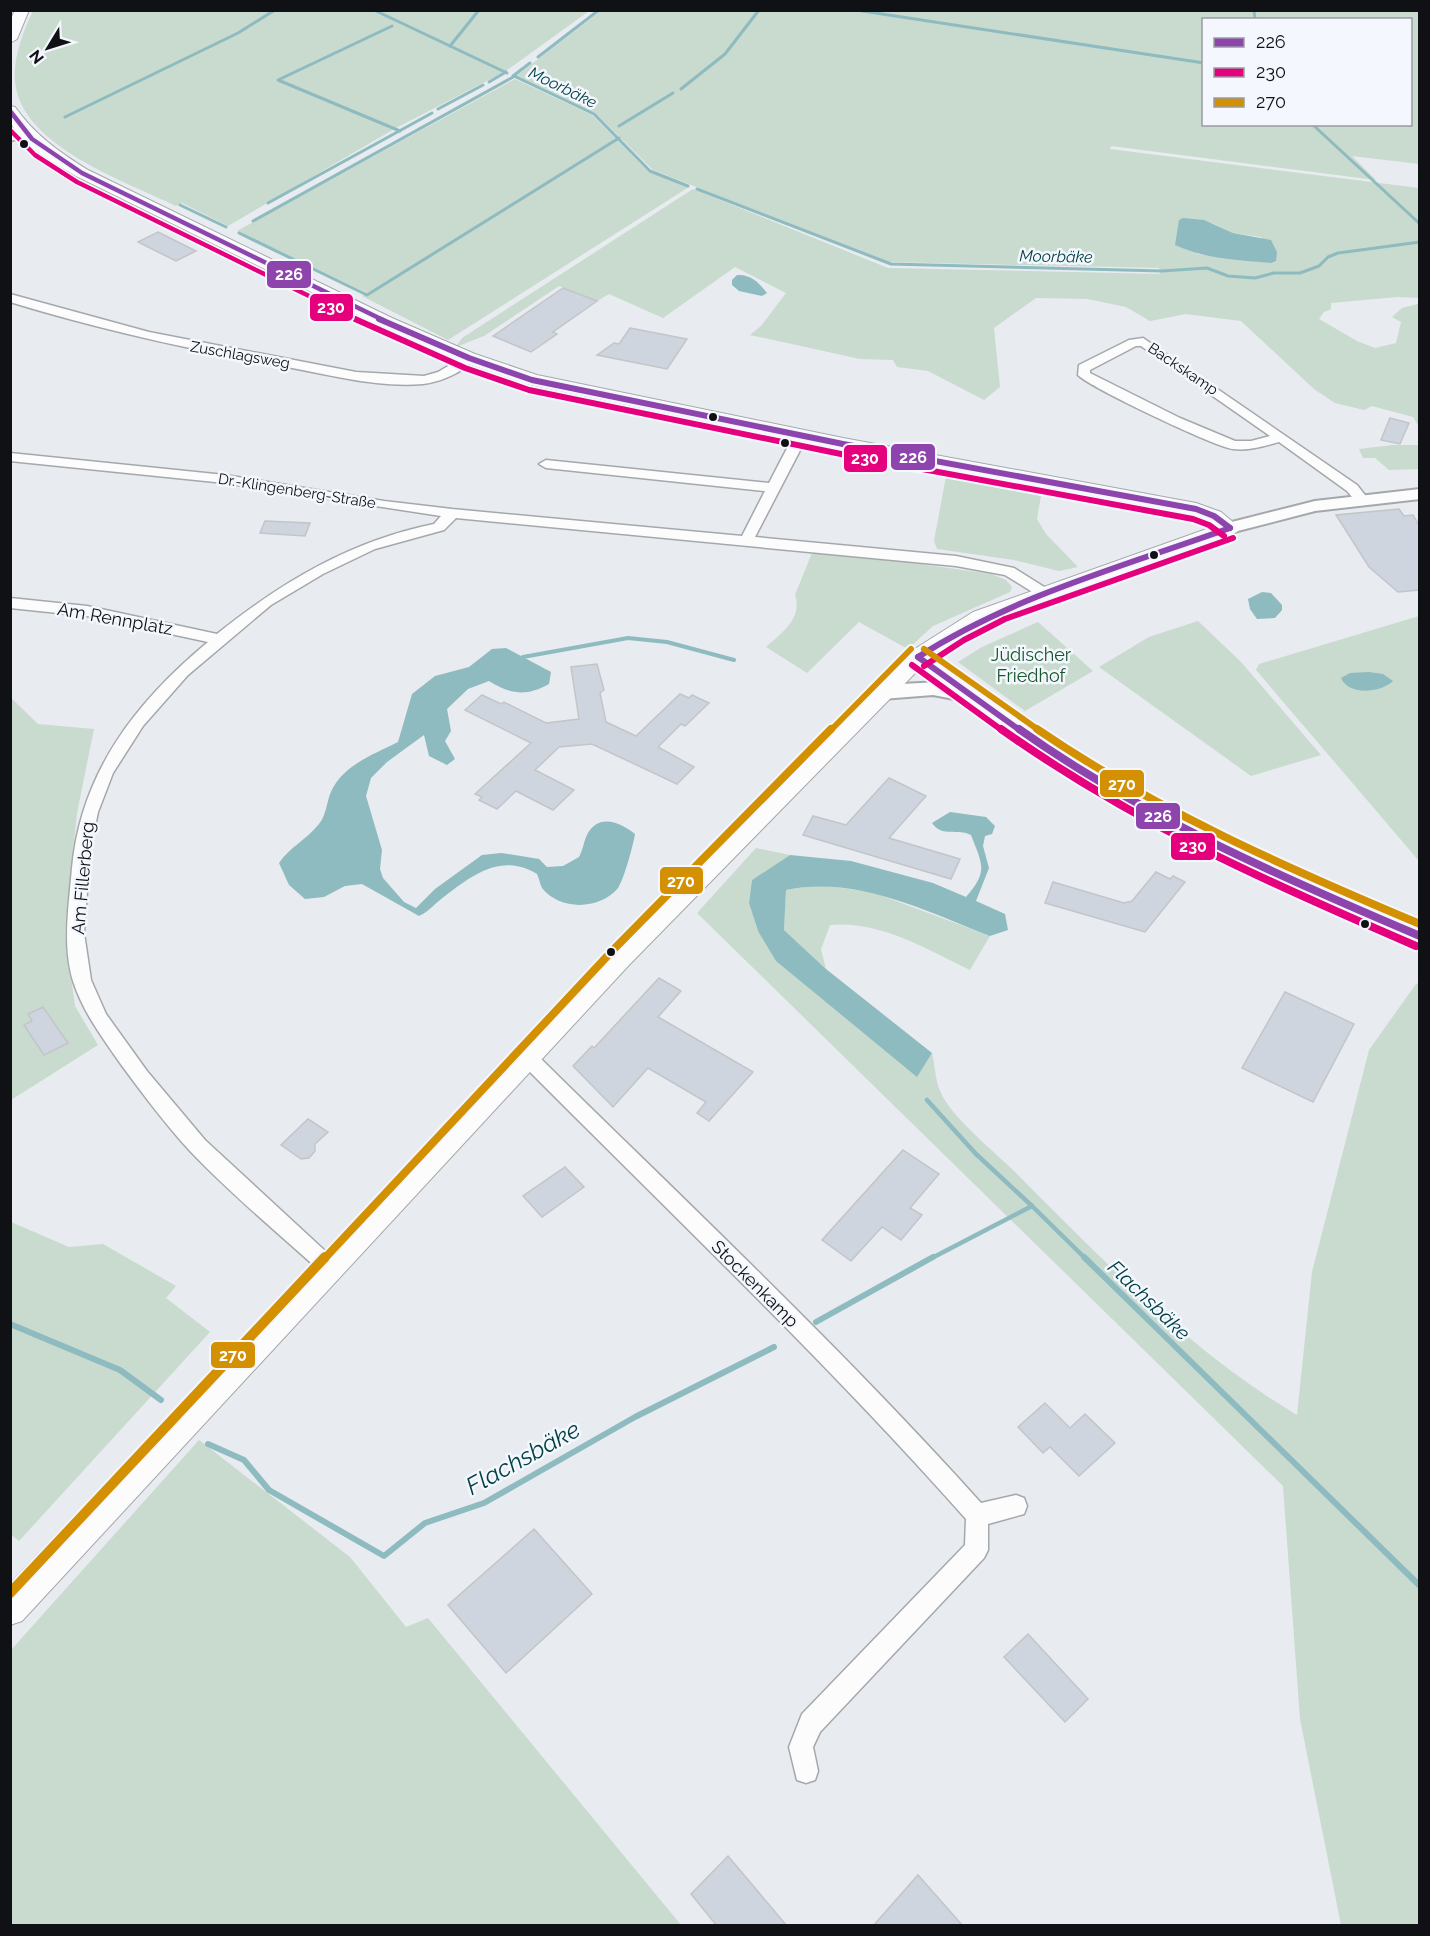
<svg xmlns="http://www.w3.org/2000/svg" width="1430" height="1936" font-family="Raleway,sans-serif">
	<rect width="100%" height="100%" fill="#e8ebef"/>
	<g fill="#c9dacf" fill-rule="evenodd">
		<path d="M33,11V10L589,11L506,71L396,128L228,226L182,203L176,206C127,182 20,146 15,81C13,59 23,31 33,11Z"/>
		<path d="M601,11H1419V164L1352,156L1376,180L1111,146L1110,149L1419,188V427L1413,417L1372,406L1364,410L1335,403L1314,389L1241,321L1186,314L1150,321L1126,307L1087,299L1036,298L994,328L1000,387L984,400L928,371L897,367L893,360L860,359L750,335L761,326L786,293L735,267L663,318L609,294L597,301L559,286L484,336L456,347L462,338L693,189L888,268L1160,274L1159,268L888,262L653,170L595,113L516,76ZM1204,20H1410V124H1204ZM1212,223L1233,233L1261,237L1271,263L1197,254ZM1397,297L1419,298L1418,304L1402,308L1392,317L1401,322L1396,343L1375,348L1357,341L1319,319L1324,312L1331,309V303Z"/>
		<polygon points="515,79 592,115 648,171 689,187 448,340 362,296 367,293 237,231"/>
		<polygon points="1393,445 1419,445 1419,469 1389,470 1375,458 1363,458 1359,449"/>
		<polygon points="947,471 1042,490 1037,519 1046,534 1078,567 1059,571 1014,560 937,549 934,541"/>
		<path d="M812,553L885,559L991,574L1006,580L1012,587L1010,592L933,626L908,649L859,622L807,673L766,647C782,633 803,618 795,595Z"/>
		<polygon points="1419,616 1419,861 1256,670 1259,664"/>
		<polygon points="1198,621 1241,662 1321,755 1251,776 1099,667 1149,637"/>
		<polygon points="1038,622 1093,671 1025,711 958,662 982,647"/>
		<polygon points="10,697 38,724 94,729 77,813 65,933 75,1006 98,1045 11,1100"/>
		<path d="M756,848L790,855L752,880L749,903L758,931L916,1076L932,1053C935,1065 935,1081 941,1093C951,1116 992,1150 1012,1169C1101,1258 1188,1350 1297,1415L1312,1272L1369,1050L1416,984L1419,983V1925H1341L1300,1719L1283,1486L697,913Z"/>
		<path d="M819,885L872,892L990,936L970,970C927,949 879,920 830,925L821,949L826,969L784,930L786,890Z"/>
		<polygon points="11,1222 69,1247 103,1244 176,1286 166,1298 210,1332 19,1541 10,1534"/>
		<polygon points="199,1440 350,1557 406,1627 428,1618 681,1925 11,1925 11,1650"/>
	</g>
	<g fill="#8ebbbf">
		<path d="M1183,218L1204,220L1233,233L1271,240L1277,252L1276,261L1271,263C1238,260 1205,259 1175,245L1179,220Z"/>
		<path d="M737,275C751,274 759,283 767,293L762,296L739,291L732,285V280Z"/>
		<polygon points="1262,592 1271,593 1282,605 1282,610 1275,618 1257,619 1250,609 1248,599"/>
		<path d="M506,648L551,672L549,684C526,697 510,694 489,681L468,689L447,709L451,731L445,741L455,759L447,765L429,756L424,735L387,762L371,778L366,796L382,850L380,869L383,878L404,902L416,908L435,889L482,855L501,853L521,856L539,859L547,867L563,866L579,857C583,850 584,840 588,833C600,813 621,823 635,834C633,846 624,879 618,888C600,910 560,911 542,888C540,884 539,878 537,874C502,853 474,874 445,896C435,903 430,911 419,916L362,884L345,886L324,897L305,899L289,885L279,863C290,847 307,839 319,824C328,813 326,798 334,786C347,764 376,753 398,742L412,694L435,676L469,667L492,649Z"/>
		<path d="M1369,672L1383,674L1393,681C1380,693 1349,696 1341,678L1350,673Z"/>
		<path d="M950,812L986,817L995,826L992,834L985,836L983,846L989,868L976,901L1005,914L1008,930L990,936C926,911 856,875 786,890L784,930L826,969L932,1053L917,1077L776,961L758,931L749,903L752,880L790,855L851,861L933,883L966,897C988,871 983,866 971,835C958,828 942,838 932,823Z"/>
	</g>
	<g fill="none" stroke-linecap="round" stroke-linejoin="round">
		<g stroke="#8ebbbf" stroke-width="3">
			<polyline points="374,10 450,46"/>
			<polyline points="479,10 450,46 507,73"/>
			<polyline points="856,10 1204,63"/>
			<polyline points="1254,10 1255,20"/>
			<polyline points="392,26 278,80 400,131"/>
			<polyline points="538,57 599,10"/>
			<polyline points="513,76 530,63"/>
			<polyline points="514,76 594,114 650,171 688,186"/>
			<polyline points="489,82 506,72"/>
			<polyline points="681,89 725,54 759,10"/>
			<polyline points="438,109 483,85"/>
			<polyline points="65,117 238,33 275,10"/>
			<polyline points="1312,124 1420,224"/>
			<polyline points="619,126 673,93"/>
			<polyline points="697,189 891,264 1162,271 1207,268 1228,276 1255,278 1274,273 1300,273 1319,266 1328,257 1338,253 1420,242"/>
			<polyline points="268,203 432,113"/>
			<polyline points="180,205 226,227"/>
			<polyline points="253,221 515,76"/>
			<polyline points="239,233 367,295 619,138"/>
		</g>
		<polyline stroke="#8ebbbf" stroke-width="4" points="523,657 628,638 667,642 734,660"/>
		<g stroke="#8ebbbf" stroke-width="4.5">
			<polyline points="927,1100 976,1154 1032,1206"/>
			<polyline points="930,1259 1032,1206 1086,1259"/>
		</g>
		<g stroke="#8ebbbf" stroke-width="6">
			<polyline points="1084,1257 1420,1586"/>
			<polyline points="816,1322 933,1257"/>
			<polyline points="10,1324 120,1370 161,1400"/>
			<polyline points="208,1444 244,1460 269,1490 384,1556 425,1523 484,1503 635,1417 774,1347"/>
		</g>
	</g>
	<g fill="#ced5df" stroke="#c3c5c8" stroke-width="1.5">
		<polygon points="158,232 196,251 176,261 138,242"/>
		<polygon points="563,288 597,301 553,332 557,334 531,352 493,336"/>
		<polygon points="630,328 687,339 667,369 597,355 614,343 619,344"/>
		<polygon points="1390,418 1409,423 1400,444 1381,440"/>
		<polygon points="1399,509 1404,516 1413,515 1419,525 1419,590 1398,592 1369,567 1336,515"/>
		<polygon points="265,521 310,523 305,536 260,533"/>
		<polygon points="597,664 604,690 600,693 606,722 636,736 680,694 689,698 692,695 709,703 685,726 681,724 658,747 694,767 677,784 592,744 559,747 535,770 574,790 553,810 516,791 497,809 479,800 482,797 475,794 531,743 465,710 482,695 501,704 504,702 546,723 579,719 571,667"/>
		<polygon points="889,778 926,796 889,838 960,859 951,879 803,835 813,816 846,825"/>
		<polygon points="1156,872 1170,879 1173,876 1185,882 1145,932 1045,903 1053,882 1124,903 1132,901"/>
		<polygon points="659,978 681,991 658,1017 753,1072 709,1121 697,1113 706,1102 648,1068 613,1107 573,1066 592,1046 594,1048"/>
		<polygon points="1285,992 1354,1024 1313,1102 1242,1068"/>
		<polygon points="43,1007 68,1043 44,1055 24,1025 32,1021 28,1014"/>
		<polygon points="308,1119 328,1132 315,1144 315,1151 309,1158 301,1159 281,1145"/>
		<polygon points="903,1150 939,1174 910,1208 922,1215 901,1240 882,1227 851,1261 822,1240"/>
		<polygon points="565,1167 584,1187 542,1217 523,1196"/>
		<polygon points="1045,1403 1070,1428 1085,1414 1115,1443 1079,1476 1050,1447 1043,1453 1018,1427"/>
		<polygon points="534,1529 592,1594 506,1673 448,1605"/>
		<polygon points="1028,1634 1088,1699 1065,1722 1004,1657"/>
		<polygon points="728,1856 787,1926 717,1926 691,1894"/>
		<polygon points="918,1875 963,1926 873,1926"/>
	</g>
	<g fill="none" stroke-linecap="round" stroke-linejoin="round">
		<defs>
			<g id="minor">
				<polygon points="27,131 32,134 31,136 10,141 10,135"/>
				<path d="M10,294L149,332L356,372L424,376L438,372L469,354L475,358C464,372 441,382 423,384C378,388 331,375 287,367C193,350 101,330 10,302Z"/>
				<path d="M1143,338L1357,485L1369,500L1367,503H1357L1347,491L1279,442C1264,446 1249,451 1233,449C1215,447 1089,387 1078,375L1079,365L1129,340ZM1136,346H1141L1270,436L1251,441H1235L1180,418L1090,373V370Z"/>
				<path d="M801,431L808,435L755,537L956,556L1014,568L1049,590L1051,593L1049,596H1039L1005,575L956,566L456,518L444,530L375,549L323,574L271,605L188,675L143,726L113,773L98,812L90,851L84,933L91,980L106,1014L147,1071L205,1140L335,1260L338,1266L335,1272L328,1275L321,1272C278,1233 231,1194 191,1152C166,1125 142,1093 120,1063C102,1037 83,1012 73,981C62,944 69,905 72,868C81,772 136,702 208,642L87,616L10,608V598L87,606L217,634C283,581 351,541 434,524L441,516L225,483L10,461V453L225,475L384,501L452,509L742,536L765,491L546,468L539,464L546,460L769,483L794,435Z"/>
				<path d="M527,1049L534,1052C684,1200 840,1346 981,1503L1016,1495L1024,1498L1027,1506L1024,1514L988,1524V1550L984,1558L820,1732L813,1747L818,1771L815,1780L806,1783L797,1780L789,1747L802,1714L965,1545L966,1519C825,1360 670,1213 520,1062L518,1057L520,1052Z"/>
			</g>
			<g id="tertiary">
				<polygon points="1420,489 1420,499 1315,511 1230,533 1221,528 1224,524 1315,501"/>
				<path d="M918,651L925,653C995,703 1064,754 1140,797C1229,847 1325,887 1420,927V944L1268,879L1161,827L1071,775L965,701L933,695L882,699L875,697L872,692L875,687L882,685L940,682L911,661L908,657L911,653Z"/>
			</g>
			<g id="secondary">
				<polygon points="15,10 29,10 17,39 10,43 10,21"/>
				<path d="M10,106L15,107C35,135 59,152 88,170L392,318L475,354L537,375L843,438L1196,503L1221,512L1240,528L1237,532L989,622L926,662L629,965L22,1621L10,1625V1584L611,951L910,652L973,612L1215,526L1191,514L843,450L526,384L463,362L380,326L76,176C55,163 24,148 12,125C9,120 10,112 10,106Z"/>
			</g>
		</defs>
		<use href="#minor" stroke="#a5a8ab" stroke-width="3"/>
		<use href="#tertiary" stroke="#a5a8ab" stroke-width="4"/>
		<use href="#secondary" stroke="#a5a8ab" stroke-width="2"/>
		<use href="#minor" fill="#fcfcfd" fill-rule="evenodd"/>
		<use href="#tertiary" fill="#fcfcfd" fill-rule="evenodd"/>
		<use href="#secondary" fill="#fcfcfd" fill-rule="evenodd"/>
		<defs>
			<polyline id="bus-1-far2" points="10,111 32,139 82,173 383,320"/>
			<g id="bus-1-far1">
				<polyline points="379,319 469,358 532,380 843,444 1196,509 1214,516 1230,528"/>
				<polyline points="918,657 1021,731"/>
				<path d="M918,657C1013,596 1124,566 1230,528"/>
			</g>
			<path id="bus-1" d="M1019,729C1143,817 1281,877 1420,936"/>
			<polyline id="bus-2-far2" points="10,130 35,155 77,182 358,320"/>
			<g id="bus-2-far1">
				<polyline points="355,319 465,368 529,390 841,454 1193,519 1209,525 1224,536"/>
				<polyline points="912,665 1003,731"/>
				<polyline points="924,666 964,640 1005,619 1233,538"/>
			</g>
			<path id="bus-2" d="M1001,729C1134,823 1267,882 1416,946"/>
			<g id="bus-3-far2">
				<polyline points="924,649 1040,731"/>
				<polyline points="830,731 911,649"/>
			</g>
			<g id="bus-3-far1">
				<path d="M1037,729C1157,811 1287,868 1420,924"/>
				<polyline points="324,1259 612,951 831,729"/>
			</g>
			<polyline id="bus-3" points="10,1593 325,1257"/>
		</defs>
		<use href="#bus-1-far2" stroke="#f4f8fe" stroke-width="8"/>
		<use href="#bus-1-far1" stroke="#f4f8fe" stroke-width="10"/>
		<use href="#bus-1" stroke="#f4f8fe" stroke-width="12"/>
		<use href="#bus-2-far2" stroke="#f4f8fe" stroke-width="8"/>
		<use href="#bus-2-far1" stroke="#f4f8fe" stroke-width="10"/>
		<use href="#bus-2" stroke="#f4f8fe" stroke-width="12"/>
		<use href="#bus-3-far2" stroke="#f4f8fe" stroke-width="10"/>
		<use href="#bus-3-far1" stroke="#f4f8fe" stroke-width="12"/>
		<use href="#bus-3" stroke="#f4f8fe" stroke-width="14"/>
		<use href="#bus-1-far2" stroke="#8e44ad" stroke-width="4.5"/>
		<use href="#bus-1-far1" stroke="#8e44ad" stroke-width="6"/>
		<use href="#bus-1" stroke="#8e44ad" stroke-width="8"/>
		<use href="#bus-2-far2" stroke="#e5007d" stroke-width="4.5"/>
		<use href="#bus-2-far1" stroke="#e5007d" stroke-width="6"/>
		<use href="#bus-2" stroke="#e5007d" stroke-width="8"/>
		<use href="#bus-3-far2" stroke="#d49003" stroke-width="6"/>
		<use href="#bus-3-far1" stroke="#d49003" stroke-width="8"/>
		<use href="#bus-3" stroke="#d49003" stroke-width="10"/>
	</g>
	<g fill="#101114" stroke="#f4f8fe" stroke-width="2">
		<circle cx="24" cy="144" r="5"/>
		<circle cx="713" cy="417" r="5"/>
		<circle cx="785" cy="443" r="5"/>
		<circle cx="1154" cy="555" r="5"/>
		<circle cx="1365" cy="924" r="5"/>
		<circle cx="611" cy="952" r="5"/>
	</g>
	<g text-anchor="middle" stroke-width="5" stroke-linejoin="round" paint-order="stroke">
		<g font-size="15" fill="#101114" stroke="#f4f8fe">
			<text transform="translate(240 355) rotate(10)" y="5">Zuschlagsweg</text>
			<text transform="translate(1183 369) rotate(34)" y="5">Backskamp</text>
			<text transform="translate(297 491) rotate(9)" y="5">Dr.-Klingenberg-Straße</text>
		</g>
		<g font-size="16" font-style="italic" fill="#024144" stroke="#f4f8fe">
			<text transform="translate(563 87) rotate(26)" y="6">Moorbäke</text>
			<text transform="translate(1056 256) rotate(1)" y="6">Moorbäke</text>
		</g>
		<g font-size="18" fill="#101114" stroke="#f4f8fe">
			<text transform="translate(115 619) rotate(10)" y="6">Am Rennplatz</text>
			<text transform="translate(83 878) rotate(-85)" y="6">Am Fillerberg</text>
			<text transform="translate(755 1284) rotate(45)" y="6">Stockenkamp</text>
		</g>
		<g font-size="18" fill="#17572c" stroke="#f4f8fe">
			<text x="1031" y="661">Jüdischer<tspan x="1031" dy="21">Friedhof</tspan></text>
		</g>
		<g font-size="20" font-style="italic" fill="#024144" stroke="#f4f8fe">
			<text transform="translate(1149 1300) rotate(44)" y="7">Flachsbäke</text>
		</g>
		<g font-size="24" font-style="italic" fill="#024144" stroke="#f4f8fe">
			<text transform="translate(523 1458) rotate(-29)" y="8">Flachsbäke</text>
		</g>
	</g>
	<g stroke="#f4f8fe" stroke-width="2">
		<rect x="266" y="260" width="46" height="29" rx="6" fill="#8e44ad"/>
		<rect x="309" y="293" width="45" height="29" rx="6" fill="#e5007d"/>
		<rect x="890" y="443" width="46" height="28" rx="6" fill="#8e44ad"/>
		<rect x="843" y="444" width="45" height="29" rx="6" fill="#e5007d"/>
		<rect x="1099" y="769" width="46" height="29" rx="6" fill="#d49003"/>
		<rect x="1135" y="802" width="46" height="28" rx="6" fill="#8e44ad"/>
		<rect x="1170" y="832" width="46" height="29" rx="6" fill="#e5007d"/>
		<rect x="659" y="866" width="45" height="29" rx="6" fill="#d49003"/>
		<rect x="210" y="1341" width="46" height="28" rx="6" fill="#d49003"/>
	</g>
	<g font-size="16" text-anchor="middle" font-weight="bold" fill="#fff">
		<text x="289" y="280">226</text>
		<text x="331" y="313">230</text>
		<text x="913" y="463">226</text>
		<text x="865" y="464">230</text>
		<text x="1122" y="790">270</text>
		<text x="1158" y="822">226</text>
		<text x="1193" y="852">230</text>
		<text x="681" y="887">270</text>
		<text x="233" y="1361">270</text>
	</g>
	<rect width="1430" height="1936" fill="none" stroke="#101114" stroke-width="24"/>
	<rect x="1202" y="18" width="210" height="108" fill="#f4f8fe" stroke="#999ca0" stroke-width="1.5"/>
	<rect x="1214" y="38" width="30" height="9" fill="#8e44ad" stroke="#999ca0" stroke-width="1.5"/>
	<text x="1256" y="48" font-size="18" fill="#101114">226</text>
	<rect x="1214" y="68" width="30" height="9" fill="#e5007d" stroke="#999ca0" stroke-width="1.5"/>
	<text x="1256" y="78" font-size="18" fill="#101114">230</text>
	<rect x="1214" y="98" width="30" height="9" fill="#d49003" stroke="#999ca0" stroke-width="1.5"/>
	<text x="1256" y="108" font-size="18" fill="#101114">270</text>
	<g transform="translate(48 48) rotate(232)" stroke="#f4f8fe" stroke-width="4.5" paint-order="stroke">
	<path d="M0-4.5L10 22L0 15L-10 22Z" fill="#101114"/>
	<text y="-9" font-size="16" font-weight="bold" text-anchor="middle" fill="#101114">N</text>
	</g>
</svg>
